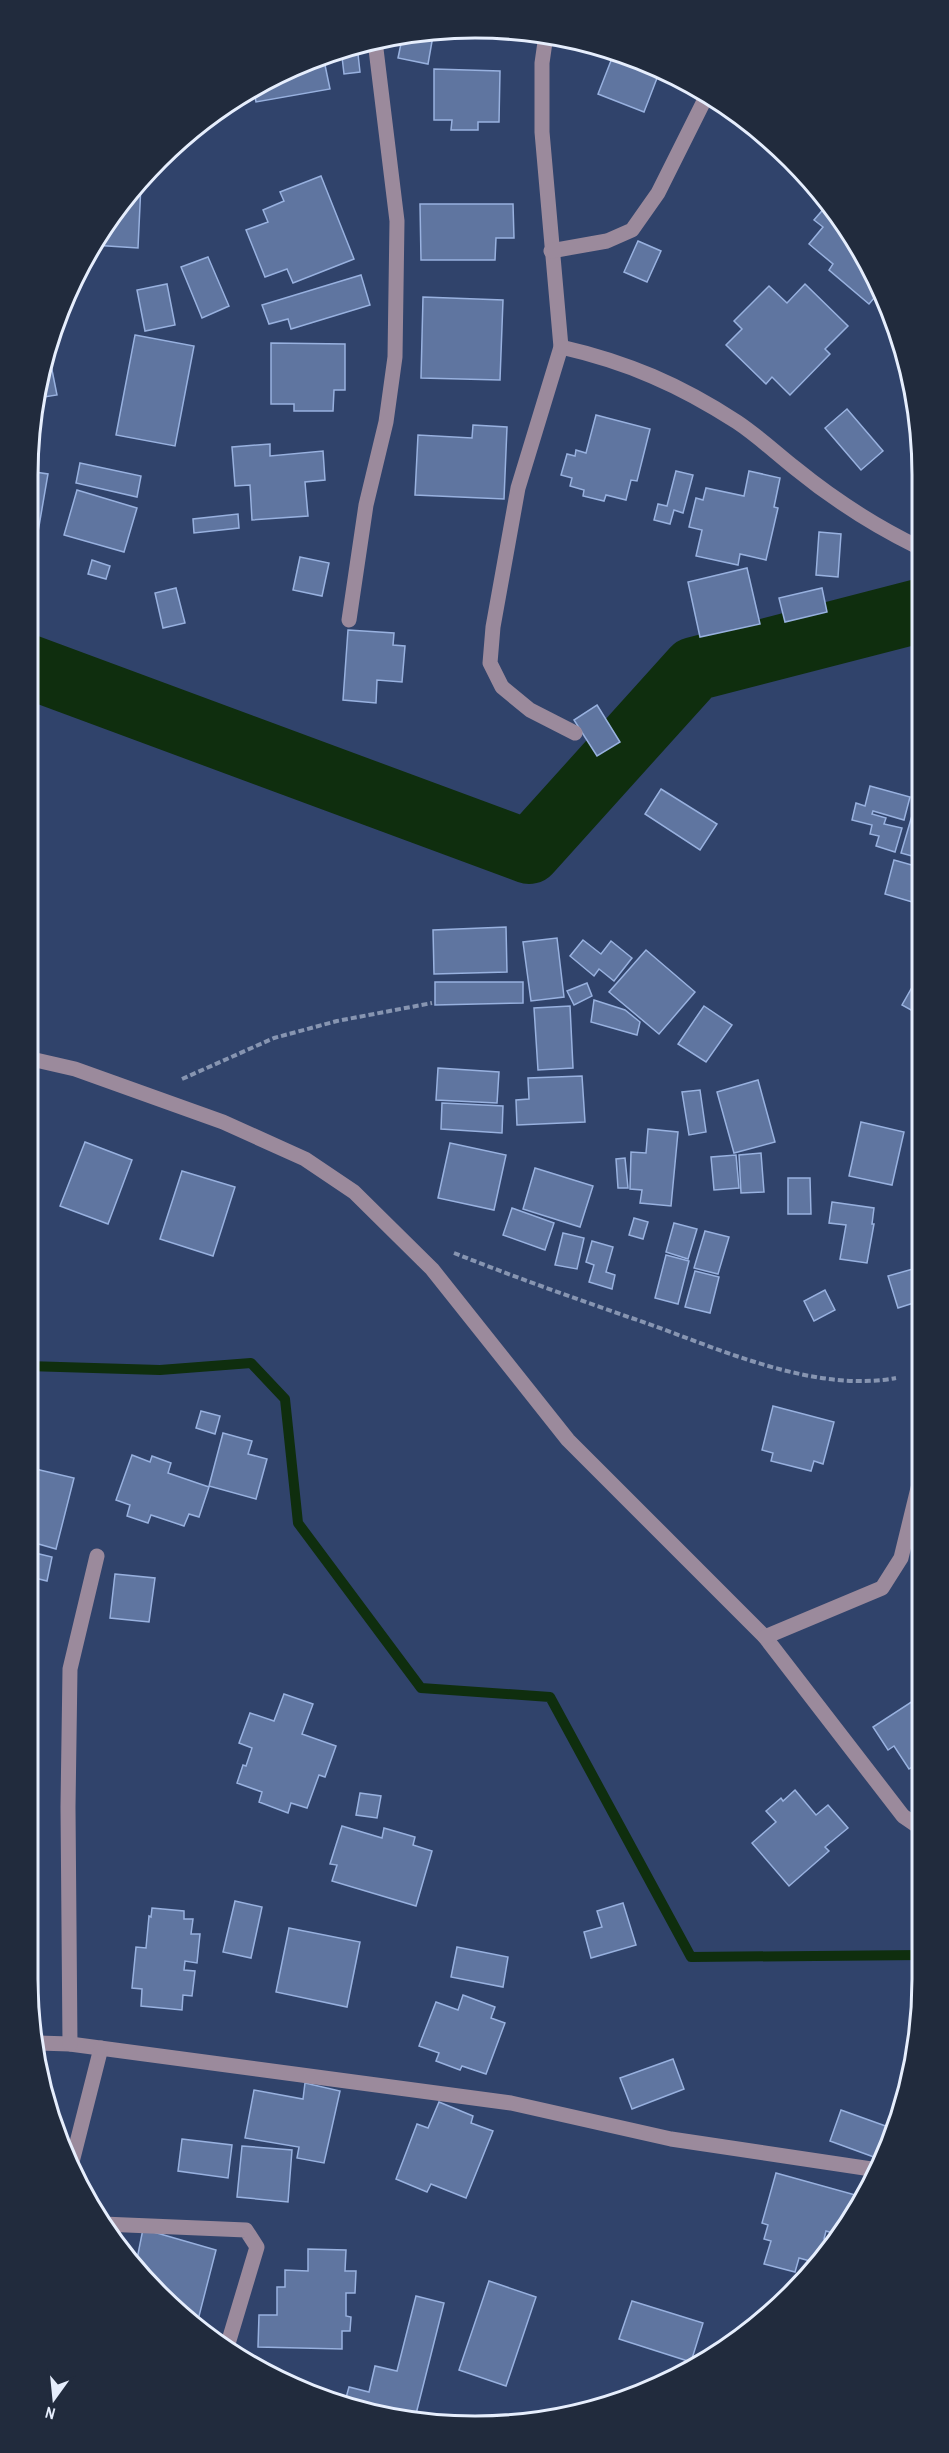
<svg xmlns="http://www.w3.org/2000/svg" width="949" height="2453" font-family="'Archivo Narrow',sans-serif">
	<rect width="100%" height="100%" fill="#30436b"/>
	<g fill="none" stroke-linecap="round" stroke-linejoin="round">
		<polyline stroke="#0f2e0e" stroke-width="10" points="27,1366 160,1370 251,1363 285,1399 298,1523 421,1688 550,1697 691,1957 922,1955"/>
		<polyline stroke="#0f2e0e" stroke-width="64" points="27,666 529,852 694,669 919,611"/>
	</g>
	<g fill="#5f75a0" stroke="#98b1df" stroke-width="1.5">
		<polygon points="434,30 428,64 398,58 403,34"/>
		<polygon points="357,45 360,72 344,74 341,48"/>
		<polygon points="614,53 659,73 644,112 598,94"/>
		<polygon points="325,65 330,89 256,102 253,86 282,73"/>
		<polygon points="434,69 500,71 499,122 478,122 478,130 451,130 452,120 434,120"/>
		<polygon points="321,176 354,259 293,283 287,269 265,277 246,230 268,222 263,210 284,201 280,192"/>
		<polygon points="136,184 141,184 138,248 93,245 120,202"/>
		<polygon points="420,204 513,204 514,238 496,238 495,260 421,260"/>
		<polygon points="827,205 880,291 869,304 829,270 833,264 809,244 823,227 814,220"/>
		<polygon points="638,241 661,251 647,282 624,272"/>
		<polygon points="208,257 229,306 202,318 181,267"/>
		<polygon points="361,275 370,305 291,329 288,319 269,324 262,305"/>
		<polygon points="167,284 175,325 145,331 137,290"/>
		<polygon points="805,284 848,326 825,349 830,354 790,395 772,377 766,384 726,345 742,329 734,321 769,286 787,303"/>
		<polygon points="423,297 503,300 500,380 421,378"/>
		<polygon points="135,335 194,346 175,446 116,435"/>
		<polygon points="271,343 345,344 345,390 334,390 333,411 294,411 294,404 271,404"/>
		<polygon points="47,345 57,395 37,398 42,358"/>
		<polygon points="847,409 883,451 861,470 825,428"/>
		<polygon points="596,415 650,429 637,481 631,480 626,500 606,495 604,501 583,496 584,490 570,486 572,478 561,475 567,454 575,456 576,450 586,453"/>
		<polygon points="473,425 507,427 504,499 415,495 418,435 472,438"/>
		<polygon points="270,444 270,456 323,451 325,480 305,482 308,516 252,520 250,485 235,486 232,447"/>
		<polygon points="80,463 141,476 137,497 76,483"/>
		<polygon points="28,471 48,474 34,555 27,553"/>
		<polygon points="676,471 693,475 683,513 674,510 670,524 654,520 658,504 667,506"/>
		<polygon points="749,471 780,478 774,507 778,508 766,560 740,554 738,565 696,556 702,530 689,527 696,498 703,500 706,488 744,496"/>
		<polygon points="77,490 137,508 124,552 64,535"/>
		<polygon points="238,514 239,528 194,533 193,519"/>
		<polygon points="819,532 841,534 838,577 816,575"/>
		<polygon points="300,557 329,563 322,596 293,590"/>
		<polygon points="92,560 110,566 106,579 88,574"/>
		<polygon points="747,568 760,624 700,637 688,582"/>
		<polygon points="176,588 185,623 163,628 155,593"/>
		<polygon points="822,588 827,612 785,622 779,598"/>
		<polygon points="348,630 394,633 393,645 405,646 402,682 377,680 376,703 343,700"/>
		<polygon points="597,705 620,742 597,756 574,720"/>
		<polygon points="870,786 910,797 904,820 873,811 872,814 886,818 884,824 902,828 895,852 876,846 879,836 870,834 872,825 852,820 856,803 865,806"/>
		<polygon points="661,789 717,824 700,850 645,814"/>
		<polygon points="916,802 919,803 919,858 901,853"/>
		<polygon points="894,860 919,867 919,904 885,894"/>
		<polygon points="506,927 507,972 434,974 433,930"/>
		<polygon points="557,938 564,997 531,1001 523,942"/>
		<polygon points="583,940 601,954 611,941 632,958 614,981 599,969 594,976 570,956"/>
		<polygon points="646,950 695,992 659,1034 609,992"/>
		<polygon points="919,975 920,975 920,1015 902,1005"/>
		<polygon points="435,982 523,982 523,1003 435,1005"/>
		<polygon points="587,983 592,996 574,1005 567,991"/>
		<polygon points="594,1000 625,1010 640,1022 637,1035 591,1022"/>
		<polygon points="570,1006 573,1068 538,1070 534,1008"/>
		<polygon points="704,1006 732,1025 706,1062 678,1044"/>
		<polygon points="438,1068 499,1072 497,1103 436,1100"/>
		<polygon points="582,1076 585,1122 517,1125 516,1100 529,1099 528,1078"/>
		<polygon points="758,1080 775,1142 734,1153 717,1092"/>
		<polygon points="700,1090 706,1132 689,1135 682,1092"/>
		<polygon points="442,1103 503,1106 502,1133 441,1129"/>
		<polygon points="861,1122 904,1132 892,1185 849,1176"/>
		<polygon points="648,1129 678,1132 671,1206 640,1203 642,1190 630,1189 631,1152 646,1153"/>
		<polygon points="85,1142 132,1160 108,1224 60,1206"/>
		<polygon points="450,1143 506,1155 494,1210 438,1198"/>
		<polygon points="761,1153 764,1192 741,1193 739,1155"/>
		<polygon points="736,1155 739,1188 714,1190 711,1157"/>
		<polygon points="625,1158 628,1188 618,1188 616,1159"/>
		<polygon points="535,1168 593,1186 580,1227 523,1209"/>
		<polygon points="182,1171 235,1187 213,1256 160,1239"/>
		<polygon points="788,1178 810,1178 811,1214 788,1214"/>
		<polygon points="832,1202 874,1208 872,1224 874,1224 867,1263 840,1259 846,1225 829,1223"/>
		<polygon points="512,1208 554,1223 545,1250 503,1235"/>
		<polygon points="634,1218 648,1222 643,1239 629,1235"/>
		<polygon points="674,1223 697,1229 688,1259 666,1252"/>
		<polygon points="705,1231 729,1237 718,1274 694,1268"/>
		<polygon points="563,1233 584,1238 577,1269 555,1265"/>
		<polygon points="592,1241 613,1247 606,1272 615,1275 612,1289 589,1282 594,1265 586,1262"/>
		<polygon points="666,1255 689,1261 678,1304 655,1298"/>
		<polygon points="920,1267 920,1301 898,1308 888,1276"/>
		<polygon points="695,1271 719,1277 710,1313 685,1307"/>
		<polygon points="825,1290 835,1310 814,1321 804,1301"/>
		<polygon points="773,1406 834,1422 823,1464 814,1461 811,1471 771,1461 773,1453 762,1450"/>
		<polygon points="201,1411 220,1416 215,1434 196,1428"/>
		<polygon points="223,1433 252,1441 248,1454 267,1459 256,1499 209,1486"/>
		<polygon points="132,1455 150,1462 152,1456 171,1463 168,1473 209,1487 199,1517 189,1514 184,1526 151,1515 148,1523 127,1516 130,1505 116,1500"/>
		<polygon points="27,1467 74,1478 56,1549 35,1543 34,1550 27,1548"/>
		<polygon points="27,1551 52,1557 47,1581 27,1576"/>
		<polygon points="115,1574 155,1578 149,1622 110,1618"/>
		<polygon points="284,1694 313,1704 302,1734 336,1746 325,1777 319,1775 307,1808 291,1803 288,1813 259,1802 262,1792 237,1783 243,1765 246,1766 252,1748 239,1743 250,1713 274,1721"/>
		<polygon points="919,1697 921,1700 921,1761 909,1769 894,1746 888,1750 873,1727"/>
		<polygon points="795,1790 816,1815 828,1805 848,1828 825,1847 829,1851 789,1886 752,1843 776,1822 766,1811 781,1798 783,1801"/>
		<polygon points="360,1793 381,1796 377,1818 356,1815"/>
		<polygon points="342,1826 382,1838 384,1828 415,1837 413,1845 432,1851 416,1906 332,1881 337,1865 330,1864"/>
		<polygon points="235,1901 262,1907 251,1958 223,1952"/>
		<polygon points="623,1903 636,1945 591,1958 584,1932 602,1927 597,1911"/>
		<polygon points="152,1908 184,1911 184,1919 193,1919 191,1934 200,1934 197,1963 185,1961 184,1970 195,1971 192,1996 183,1995 182,2010 141,2006 142,1989 132,1988 136,1947 146,1948 149,1916 151,1917"/>
		<polygon points="289,1928 360,1942 347,2007 276,1992"/>
		<polygon points="457,1947 508,1957 503,1987 451,1977"/>
		<polygon points="463,1995 495,2007 491,2018 505,2023 486,2074 462,2066 460,2070 436,2061 439,2053 419,2046 436,2002 458,2010"/>
		<polygon points="673,2059 684,2089 632,2109 620,2078"/>
		<polygon points="305,2083 340,2091 324,2163 297,2158 299,2147 245,2138 254,2090 303,2099"/>
		<polygon points="439,2102 473,2116 471,2123 493,2131 466,2198 431,2184 427,2192 396,2179 417,2124 428,2128"/>
		<polygon points="841,2110 894,2129 882,2160 830,2141"/>
		<polygon points="182,2139 232,2145 228,2178 178,2171"/>
		<polygon points="242,2146 292,2150 288,2202 237,2197"/>
		<polygon points="776,2173 859,2196 856,2208 839,2235 826,2231 824,2239 830,2241 827,2253 817,2263 799,2258 795,2272 764,2264 771,2241 764,2239 768,2225 762,2223"/>
		<polygon points="143,2229 216,2250 198,2320 193,2319 135,2269"/>
		<polygon points="308,2249 346,2250 345,2271 356,2271 355,2293 346,2293 346,2316 351,2317 350,2331 342,2331 342,2349 258,2347 259,2315 277,2315 277,2287 285,2287 285,2270 308,2271"/>
		<polygon points="489,2281 536,2297 506,2386 459,2370"/>
		<polygon points="416,2296 444,2303 414,2422 344,2405 349,2387 369,2392 375,2366 397,2371"/>
		<polygon points="632,2301 703,2323 691,2362 619,2339"/>
	</g>
	<g fill="none" stroke-linecap="round" stroke-linejoin="round">
		<g stroke="#8795b1" stroke-width="4" stroke-dasharray="6 3" stroke-linecap="butt">
			<polyline points="182,1079 274,1038 337,1021 432,1003"/>
			<path d="M454,1253C517,1278 582,1301 646,1323C722,1350 815,1393 896,1378"/>
		</g>
		<g stroke="#9b8a9c" stroke-width="15">
			<polyline points="546,35 542,63 542,132 561,347 518,488 493,627 490,663 502,687 530,710 575,733"/>
			<polyline points="551,251 607,241 632,230 658,193 707,95"/>
			<path d="M561,347C627,362 680,385 737,422C758,436 776,453 795,468C833,499 875,526 918,547"/>
			<polyline points="349,620 366,505 386,422 395,357 397,221 375,41"/>
			<polyline points="27,1058 75,1069 223,1122 305,1159 354,1192 432,1269 568,1440 765,1637 903,1816 922,1829"/>
			<polyline points="765,1637 882,1588 901,1558 920,1480 920,1372"/>
			<polyline points="38,2043 70,2044 511,2103 671,2139 878,2170"/>
			<polyline points="70,2044 68,1807 70,1669 97,1556"/>
			<polyline points="71,2166 101,2048"/>
			<polyline points="103,2224 246,2230 257,2247 227,2347"/>
		</g>
	</g>
	<path d="M0 0H949V2453H0ZM475 38H475A437 437 0 0 1 912 475V1979A437 437 0 0 1 475 2416H475A437 437 0 0 1 38 1979V475A437 437 0 0 1 475 38Z" fill="#212b3d" fill-rule="evenodd"/>
	<path fill="none" stroke="#e6eefd" stroke-width="3" d="M475 38H475A437 437 0 0 1 912 475V1979A437 437 0 0 1 475 2416H475A437 437 0 0 1 38 1979V475A437 437 0 0 1 475 38Z"/>
	<g transform="translate(54 2399) rotate(195)" stroke="#212b3d" stroke-width="4.5" paint-order="stroke">
	<path d="M0-4.5L10 22L0 15L-10 22Z" fill="#e6eefd"/>
	<text y="-9" font-size="16" font-weight="bold" text-anchor="middle" fill="#e6eefd">N</text>
	</g>
</svg>
